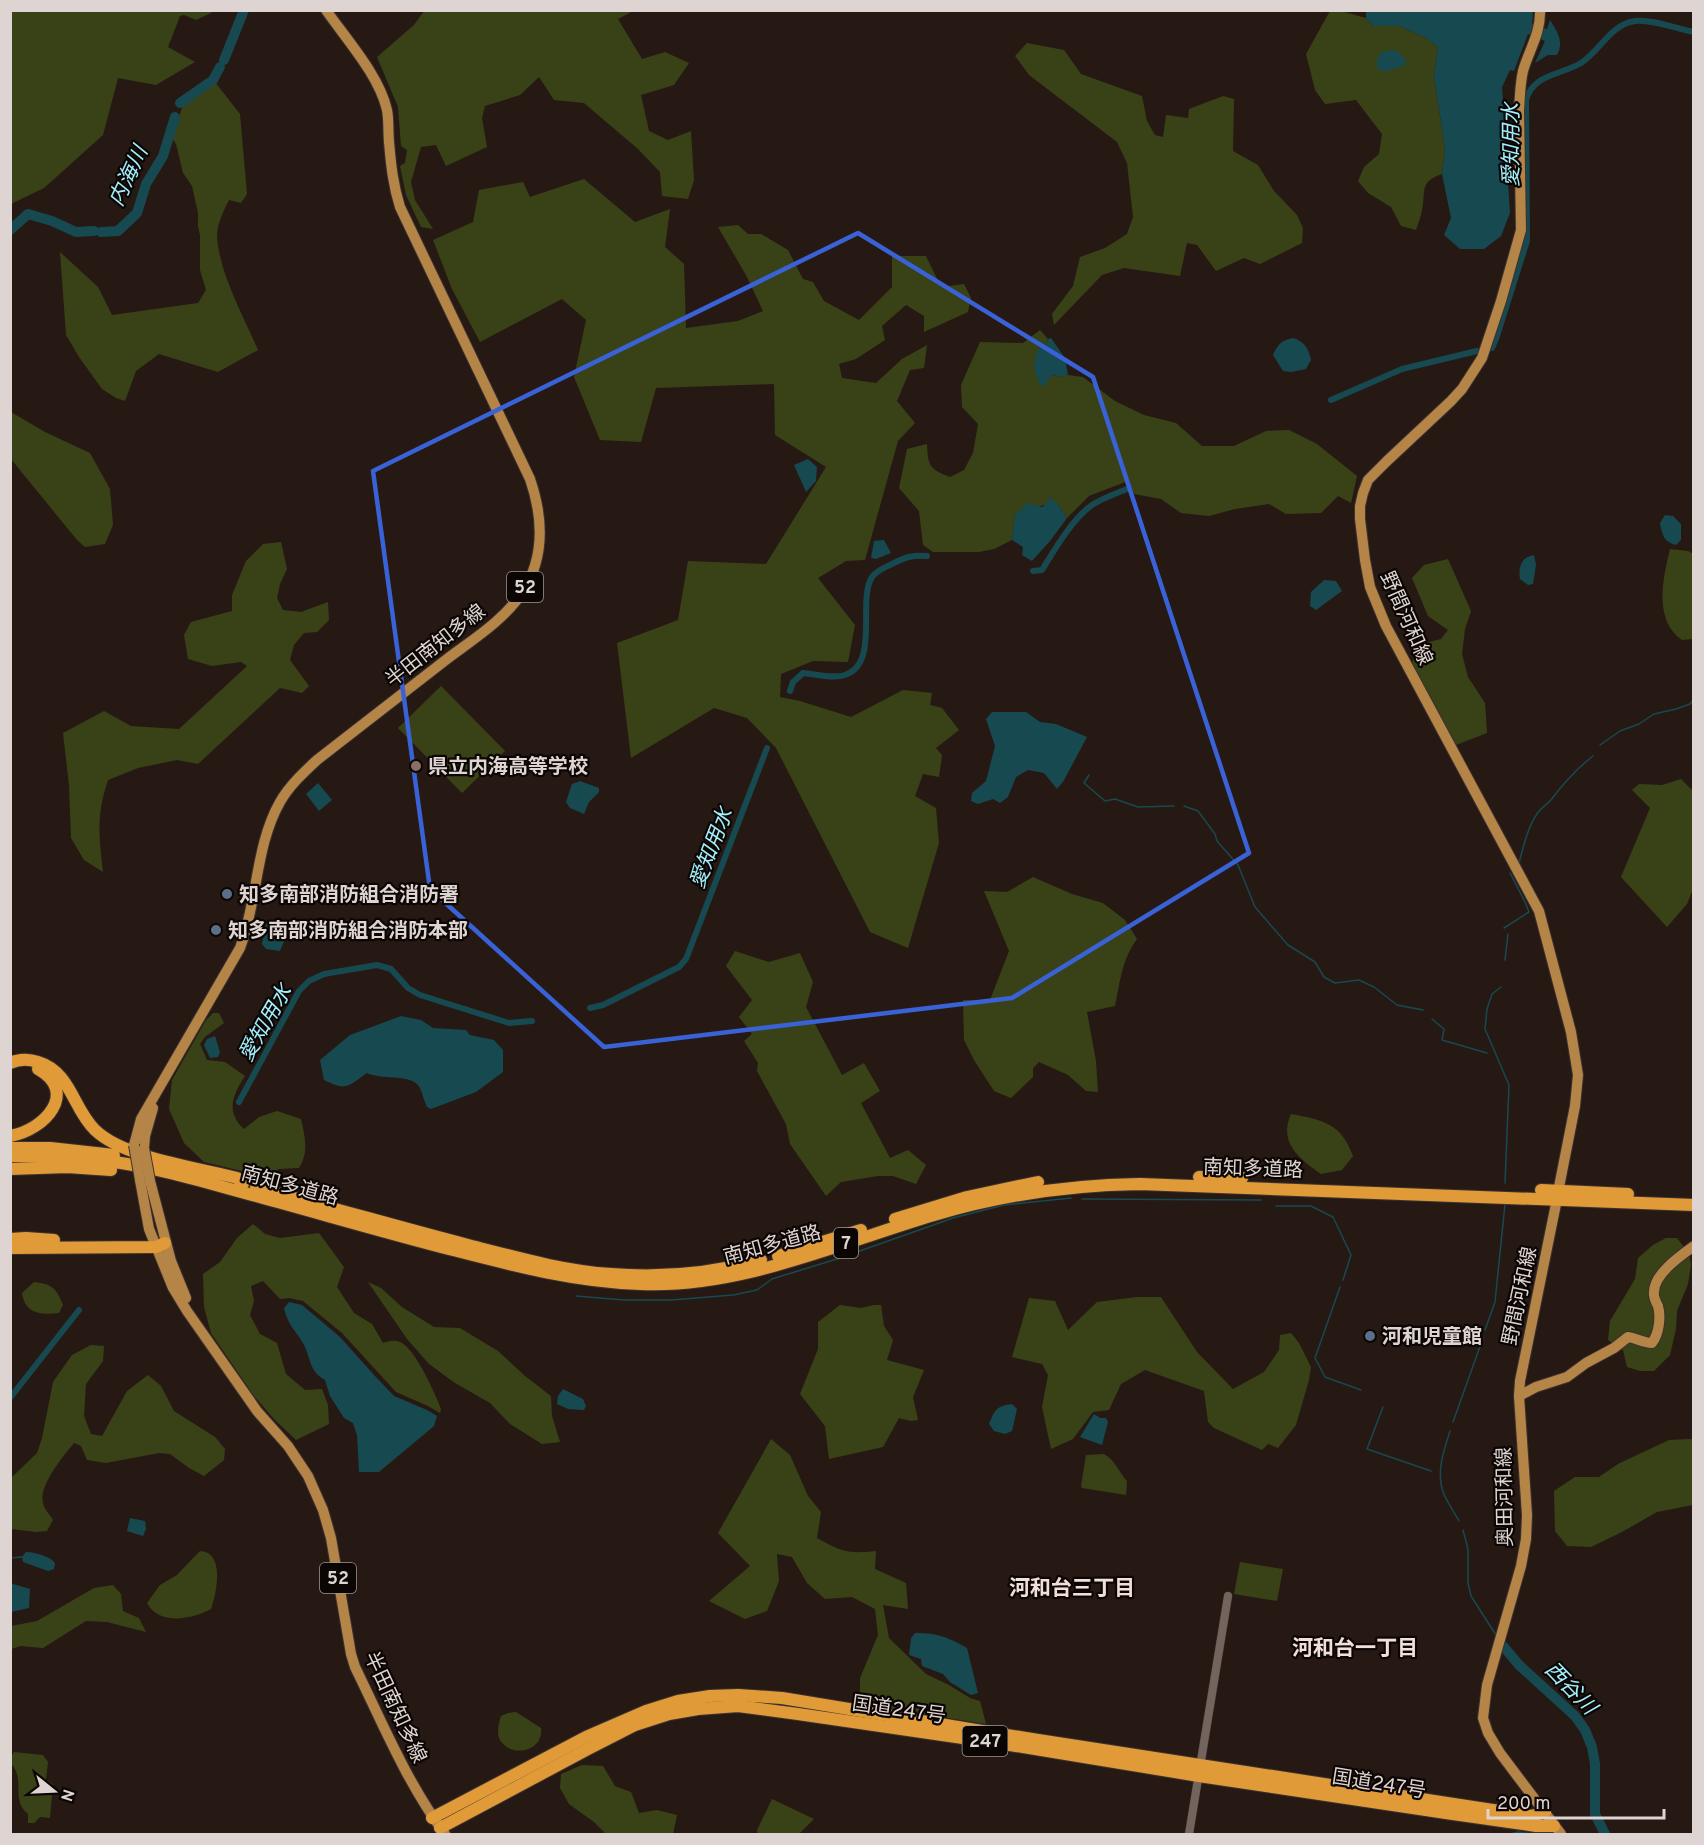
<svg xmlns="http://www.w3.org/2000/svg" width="1704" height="1845" font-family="Overpass,'Noto Sans JP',sans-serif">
	<rect width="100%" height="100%" fill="#261914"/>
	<g fill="#394217">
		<polygon points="10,11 11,10 211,11 211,13 196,20 184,15 180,16 168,47 195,62 156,85 118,78 103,135 44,188 11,204"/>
		<polygon points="424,11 633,11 618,19 642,59 665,52 689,63 674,85 641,95 649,131 668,140 691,131 694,180 688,199 662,196 660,172 638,149 584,103 554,100 539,77 520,95 485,106 482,118 487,147 446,166 436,145 421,147 411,182 415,200 433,229 421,227 406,195 400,166 405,163 407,150 401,146 398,107 377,57 414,25"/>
		<path d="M1330,11H1341L1366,18L1373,26H1399L1426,38L1438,47L1434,76L1445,149L1442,174C1419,182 1426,190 1422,210C1421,217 1418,223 1416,230L1401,226L1391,207L1368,193L1358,181L1364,167L1379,154L1382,134L1356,100L1325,104L1315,90L1306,54Z"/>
		<polygon points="1027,43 1064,50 1081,74 1142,96 1147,121 1155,135 1163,137 1166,115 1188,118 1189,109 1223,96 1234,99 1233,151 1258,165 1274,191 1297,215 1303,228 1302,243 1260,264 1244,258 1216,271 1197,245 1187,243 1180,276 1124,268 1102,275 1054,325 1052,314 1073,286 1080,257 1105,248 1127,234 1133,217 1127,163 1117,142 1029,75 1015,56"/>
		<path d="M215,82L240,114L247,194L241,203L229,200C224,210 217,224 217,236C219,273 243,315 258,350L218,372L159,354L136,371L125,401L116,398L102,389L79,357L66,335L60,252L98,287L112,315L198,303L206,290L200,270V235L198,226V213L192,186L183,173L176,144L172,138L183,105Z"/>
		<polygon points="584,179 635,222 670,209 665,247 684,264 686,328 738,321 763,311 747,277 718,227 738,225 748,234 761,234 788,250 803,279 813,282 824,301 859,320 892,287 892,256 926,256 941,287 964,284 971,298 968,312 924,332 924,316 906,305 882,326 885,340 856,359 839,364 842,378 876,383 902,359 927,345 924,368 910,370 897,401 915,423 898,441 865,560 846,561 818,578 855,625 848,662 813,661 781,674 780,697 800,701 851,717 903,690 932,693 930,705 942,708 959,730 936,748 942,755 939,777 923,774 915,796 936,808 939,843 908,948 870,932 776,748 747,718 714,708 631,758 617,643 678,620 688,561 766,564 826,467 775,435 774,384 656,388 641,442 600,440 574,377 586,320 562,299 480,342 452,289 433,240 473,222 479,190 523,182 530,197"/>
		<path d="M1040,330L1048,339L1046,346L1049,378L1053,375L1062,377L1068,375L1083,377L1115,401L1144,415L1176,423L1202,446H1234L1266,431L1289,430L1317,444L1357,476L1351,503L1338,496L1321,513L1286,514L1269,504L1235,509L1209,516L1181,513L1161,499L1134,494L1128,481L1089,496L1067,518L1057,503C1043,503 1029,511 1015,515L1012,540L994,549L979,552H933L923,545L919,511L899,488L907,449L927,444C928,466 929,469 950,477L964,470L973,453L978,424L962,407L961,385L980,342L1023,343Z"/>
		<polygon points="11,412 45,432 90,453 110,489 113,525 105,544 85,547 77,540 11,459"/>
		<path d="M281,542L287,569L280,584L277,598L283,610L301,612L328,602L329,620L317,632L304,633L294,645L290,660L309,686L302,693L280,688L198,764L177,760L138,768L108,780C96,816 99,835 103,872L84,860L71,838L69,785L63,733L104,711L131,726L179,729L247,666L241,662L212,666L188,659L184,635L191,622L232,611V595L246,561L263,544Z"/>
		<path d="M1670,549L1688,551L1693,554V639L1682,640C1653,620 1663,578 1670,549Z"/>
		<polygon points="1448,559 1471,611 1465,629 1462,654 1468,677 1485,703 1487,733 1456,745 1412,664 1417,645 1441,639 1448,630 1428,616 1412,578 1424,565"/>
		<polygon points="441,686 505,751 462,793 398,728"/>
		<polygon points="1681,779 1693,791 1693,889 1687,904 1667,927 1621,877 1650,808 1632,790 1639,784 1662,785"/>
		<path d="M1033,877L1072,894L1103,903L1125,920L1137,939C1122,959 1120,982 1115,1006L1087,1012L1096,1061L1098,1092L1086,1091L1068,1075L1039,1062L1033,1068V1077L1011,1098L994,1091L974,1060L964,1040L963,1000H990L1009,951L984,891L1007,892Z"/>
		<polygon points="735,951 769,962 800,953 813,982 806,1007 842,1075 864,1063 880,1091 861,1103 890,1158 908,1150 926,1165 916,1184 893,1176 878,1176 841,1182 826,1196 790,1144 786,1124 757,1071 758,1063 744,1041 752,1034 739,1017 752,1000 726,966"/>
		<path d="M213,1013H219L224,1023L205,1037L200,1044L207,1060L225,1062L245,1076C233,1094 225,1112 244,1129L259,1117L277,1111L301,1119C305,1137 309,1152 299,1168L278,1169L271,1178L204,1162L184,1143L169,1109L172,1080L206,1020Z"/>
		<path d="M1291,1114C1323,1120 1341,1123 1353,1156L1342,1170L1321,1174C1300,1159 1278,1143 1291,1114Z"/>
		<path d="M253,1224L265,1234L280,1238L319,1233L344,1267L337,1287L354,1313L372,1324L383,1343C389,1341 395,1339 402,1343C416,1351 435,1393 441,1409L440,1413L428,1406L396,1392L342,1333L303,1301L289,1298L280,1299L263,1281L251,1286L254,1301L250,1315L260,1334L277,1343L286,1374L305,1390L322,1389L328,1405L329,1424L296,1440L275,1420L254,1396L211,1333L204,1307L203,1274L220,1262L237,1238Z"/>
		<polygon points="1666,1238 1677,1238 1689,1254 1691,1265 1688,1284 1677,1311 1676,1329 1670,1355 1654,1371 1640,1371 1627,1367 1623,1350 1608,1340 1610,1321 1635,1279 1638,1258 1653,1245"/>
		<path d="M34,1282C52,1284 56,1288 63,1305L59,1313C41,1315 25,1314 22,1293Z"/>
		<polygon points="368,1282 381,1288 402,1307 434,1327 460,1328 498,1351 525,1376 551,1396 552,1416 560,1442 542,1444 510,1424 490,1403 455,1383 429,1364 407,1339"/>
		<polygon points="1137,1297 1161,1297 1197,1352 1233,1389 1264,1372 1279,1350 1280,1335 1291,1333 1299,1343 1311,1367 1309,1380 1296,1425 1278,1448 1268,1444 1262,1450 1214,1428 1208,1422 1204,1391 1145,1370 1121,1384 1109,1410 1093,1412 1073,1439 1051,1449 1042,1407 1048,1375 1042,1364 1012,1357 1029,1298 1055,1301 1068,1330 1097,1302"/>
		<polygon points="840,1305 861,1308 874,1305 881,1305 884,1326 893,1340 887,1360 924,1370 913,1397 918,1420 911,1421 899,1418 883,1447 829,1459 825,1426 800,1394 818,1349 818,1322"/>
		<path d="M91,1345L104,1346L103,1361L86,1384L84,1416L91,1434L102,1436L127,1391L148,1375L161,1386L174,1411L215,1437L225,1449L224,1460L204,1476L189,1468L170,1454L159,1453L106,1463L87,1460L81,1446L74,1443C64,1455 38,1486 43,1503C44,1509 50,1515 53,1520L47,1531L36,1532L11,1529V1478L37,1453L42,1438L53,1382L72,1355Z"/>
		<path d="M771,1439L790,1455L808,1496L821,1512L817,1538C841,1552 849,1554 876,1551L875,1569L906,1583L908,1609L883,1605L889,1638L926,1674L949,1685L970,1698L980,1701L986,1724L860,1704V1678L878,1635L875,1609L852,1597L825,1599L807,1583L792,1557L777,1554L779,1581L767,1611L745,1619L709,1601L750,1566L718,1533Z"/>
		<polygon points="1690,1439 1693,1440 1693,1505 1657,1512 1622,1532 1591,1547 1567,1546 1555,1531 1554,1491 1575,1477 1599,1477 1618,1464 1669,1440"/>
		<path d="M1104,1454C1116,1461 1118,1471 1127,1481L1126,1495L1082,1488L1081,1486L1086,1455Z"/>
		<path d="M200,1551C225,1552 217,1593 211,1609C193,1619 159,1626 147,1603L160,1585L177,1575Z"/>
		<polygon points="1240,1562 1283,1569 1277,1601 1234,1594"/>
		<polygon points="113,1585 121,1594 123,1611 139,1618 146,1632 107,1622 86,1621 43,1648 21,1646 11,1649 11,1626 37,1621 94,1588"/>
		<path d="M516,1712L541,1728C544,1751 512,1759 500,1740C496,1733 499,1723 501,1716L508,1713Z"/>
		<path d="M14,1752L43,1755L48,1762L46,1780L53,1784L50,1818L40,1817L34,1823H28V1814C14,1803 21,1788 17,1774C14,1763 6,1765 14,1752Z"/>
		<polygon points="582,1765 603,1766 615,1786 631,1792 639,1813 657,1810 677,1815 673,1834 606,1834 594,1822 569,1804 560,1788 561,1774"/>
		<polygon points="772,1799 814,1819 800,1833 796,1834 757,1834 757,1830"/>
	</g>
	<g fill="#174951">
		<path d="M1366,11H1533L1532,24L1547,29L1550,20C1558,33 1564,41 1557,55H1548L1535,63L1545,41L1528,34L1514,71L1510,70L1502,87L1510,213L1501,236L1484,249H1460L1444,235L1451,218L1442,174L1445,149L1434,76L1438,47L1426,38L1399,26H1373L1366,18Z"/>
		<polygon points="1393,50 1397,51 1405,59 1406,65 1383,72 1377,67 1377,59 1382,52"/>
		<path d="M1051,338L1065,358L1068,375L1062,377L1053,375L1049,378L1046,384L1041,386C1033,370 1032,365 1039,348L1046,346L1048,339Z"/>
		<path d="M1293,338C1305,342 1308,348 1311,360L1306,369L1291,372L1283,371L1273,355C1277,345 1282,340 1293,338Z"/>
		<polygon points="808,459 817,467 816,481 806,492 794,465"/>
		<polygon points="1049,497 1057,503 1067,518 1050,541 1032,561 1022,555 1023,547 1012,540 1015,515 1027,503 1042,507 1047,503"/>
		<path d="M1665,515L1673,516L1681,524V540L1676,545C1664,542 1662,535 1660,523Z"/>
		<polygon points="884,540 891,553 876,559 871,558 874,541"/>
		<path d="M1534,555L1536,565L1533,584L1528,585L1520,579C1518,568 1521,557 1534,555Z"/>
		<polygon points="1324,580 1336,581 1342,591 1316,610 1310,606 1311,592"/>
		<polygon points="992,712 1026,712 1040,722 1056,724 1087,737 1063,782 1057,789 1044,773 1028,770 1016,777 1008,797 1000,803 993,799 978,804 971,801 972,793 986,781 995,746 986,719"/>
		<polygon points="580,781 599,788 599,792 589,802 584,814 570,808 566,802 572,784"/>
		<polygon points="318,783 332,800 319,811 306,794"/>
		<path d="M266,924H290C289,934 283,942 280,951L266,949L262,944Z"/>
		<path d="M401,1016L421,1020L433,1028L466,1030L470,1035L494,1040L503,1050V1072L476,1092L431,1109L427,1107C424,1101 422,1090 418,1085C408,1074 381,1080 367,1073C347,1087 347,1091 324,1080L320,1060L350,1035Z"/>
		<polygon points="215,1036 220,1052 218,1057 210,1058 204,1045 207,1039"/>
		<path d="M289,1302L302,1305L340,1337L374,1375L394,1396L427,1410L437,1416L434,1426L379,1472H359L357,1435L353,1423L344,1418L330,1396L325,1380C309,1371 311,1359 304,1345C296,1330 288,1326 284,1308Z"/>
		<polygon points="563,1389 583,1399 586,1406 584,1410 568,1409 557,1404 558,1396"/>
		<path d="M1012,1404L1017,1409L1012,1431L1005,1434L994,1431L989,1424C995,1410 996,1406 1012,1404Z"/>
		<polygon points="1094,1414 1100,1418 1106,1418 1108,1422 1102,1445 1080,1437"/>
		<polygon points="130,1518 145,1521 146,1529 143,1536 127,1531"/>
		<path d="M26,1552C35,1552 49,1556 55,1563L54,1569L48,1571L23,1562L22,1557Z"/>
		<polygon points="10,1583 30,1589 29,1608 11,1612"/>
		<path d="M915,1633C937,1633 948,1637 967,1648L978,1693L971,1695L950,1682L943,1674L922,1666L921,1659L909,1655L911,1638Z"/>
	</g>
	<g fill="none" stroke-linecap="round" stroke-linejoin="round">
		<g stroke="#174951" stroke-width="1.5">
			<polyline points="1600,745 1620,731 1639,724 1654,714 1676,709 1690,704 1694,699"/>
			<polyline points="1089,775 1084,783 1105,801 1115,799 1138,807 1174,806"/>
			<polyline points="1184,806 1198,811 1215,834 1217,841 1238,865 1255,907 1288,945 1315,962 1324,977 1335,983 1359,980 1374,987 1397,1005 1423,1010"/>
			<path d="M1519,863C1523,848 1528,826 1537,814C1540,809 1546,805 1550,801C1563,784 1576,769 1593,756"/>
			<polyline points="1504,928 1529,912 1525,902 1510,873"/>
			<polyline points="1505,960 1508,934"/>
			<polyline points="1501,987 1492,994 1487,1009 1485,1029 1509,1085 1505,1183"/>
			<polyline points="1432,1019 1444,1029 1442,1040 1487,1053"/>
			<polyline points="1082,1199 1261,1200"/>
			<polyline points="1276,1206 1311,1206 1333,1217 1351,1255 1343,1280"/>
			<polyline points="1340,1287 1315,1358 1325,1377 1361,1390"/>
			<polyline points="576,1296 624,1300 671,1300 733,1295 757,1290 772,1279 840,1258 953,1218 1004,1205 1071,1198"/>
			<polyline points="1485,1330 1495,1302 1505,1204"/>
			<polyline points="1383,1407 1367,1449 1431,1471"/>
			<polyline points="1453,1422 1483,1338"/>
			<path d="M1450,1431C1444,1450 1436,1472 1443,1492C1447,1502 1454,1512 1459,1521"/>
			<polyline points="1463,1530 1468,1549 1468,1583 1471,1596 1496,1635"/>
			<polyline points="10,1558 22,1557"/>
			<polyline points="1510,1834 1518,1832 1535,1834"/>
		</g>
		<g stroke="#174951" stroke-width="6">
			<path d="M1492,348L1496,339L1527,241L1526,100C1533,74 1561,75 1581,63C1599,52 1611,24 1635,21C1652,19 1677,29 1694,32"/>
			<polyline points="1331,400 1402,369 1477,351"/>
			<path d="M1033,571L1042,570C1055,549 1072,519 1092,505C1103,498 1115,494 1127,489"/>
			<path d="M790,691L793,682L803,673C815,674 833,679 845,675C880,664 857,600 872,577C877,570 885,567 892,564C906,557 911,555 927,556"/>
			<polyline points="590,1008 603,1005 679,967 686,959 767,748"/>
			<polyline points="239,1102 299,991 309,981 324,974 377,965 391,969 408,988 420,995 509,1023 532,1021"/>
			<polyline points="10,1398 79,1310"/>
		</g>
		<g stroke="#174951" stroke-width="10">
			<polyline points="224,60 244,10"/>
			<polyline points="180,103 213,80 220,67"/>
			<polyline points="10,230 28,214 52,221 76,232 94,231"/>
			<polyline points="101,232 118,231 137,213 146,184 163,156 175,117"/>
			<polyline points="1504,1647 1519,1665 1575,1716 1585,1730 1592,1747 1595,1764 1595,1814 1605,1834"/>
		</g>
		<defs>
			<polyline id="minor" points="1189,1834 1228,1596"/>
			<g id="major">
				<path d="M1540,10C1541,33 1529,50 1523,71C1520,84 1520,97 1519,110L1521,230L1501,301L1482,358L1462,389L1451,401L1387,461L1368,480L1363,493L1360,506V519L1365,560L1370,587L1386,626L1539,911L1571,1032L1578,1075L1575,1106L1559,1187"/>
				<path d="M134,1145L141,1119L240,948C258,901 255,846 280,802C289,786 303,773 317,760C360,727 403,693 447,659C472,640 504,620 522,593C545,558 543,517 530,479L400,207C393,185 391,165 389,142C388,132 389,120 387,110C379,75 346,39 326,10"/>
				<polyline points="144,1148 145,1136 153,1108"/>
				<path d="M140,1180L149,1229L173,1288L187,1311L257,1411L288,1446L308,1476L323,1510L331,1538L351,1654L355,1667C383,1724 407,1783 445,1834"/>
				<polyline points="150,1181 171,1261 186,1298"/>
				<polyline points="1519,1396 1520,1381 1556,1204"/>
				<path d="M1561,1834L1500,1753L1488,1733L1483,1718L1487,1685L1521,1566L1526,1539L1527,1515L1519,1396L1536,1387L1567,1377L1586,1363L1614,1348L1628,1337C1636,1338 1643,1343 1652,1343C1659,1334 1661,1317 1658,1306C1656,1302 1653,1297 1654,1292C1654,1274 1680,1256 1694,1246"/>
			</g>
			<g id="highway">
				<path d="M10,1063C19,1059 29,1059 38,1062C71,1072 73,1109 95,1130C124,1158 198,1168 237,1178L243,1184"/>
				<path d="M10,1136C45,1130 79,1092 38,1069"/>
				<polyline points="12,1148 50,1148 114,1155"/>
				<path d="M10,1156C47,1156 84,1158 121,1163C167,1170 211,1184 256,1196C322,1214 387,1233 453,1250C515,1266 576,1282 641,1284C742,1288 839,1243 934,1215C1001,1195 1069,1185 1140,1184L1694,1205"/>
				<polyline points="10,1169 67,1167 111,1170"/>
				<polyline points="1199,1177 1242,1178"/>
				<path d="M256,1188C327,1206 398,1227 468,1245C515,1257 563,1271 611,1274C661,1278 713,1273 761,1260"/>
				<polyline points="1541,1190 1628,1194"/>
				<polyline points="895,1219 967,1197 1038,1182"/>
				<polyline points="10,1239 26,1238 54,1240"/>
				<polyline points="10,1248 156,1247 165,1243"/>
				<polyline points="778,1256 861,1230"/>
				<polyline points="432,1818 586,1737 646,1711 678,1701 710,1696 738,1695 782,1698 1038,1740 1532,1816 1545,1812"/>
				<polyline points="440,1828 588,1749 635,1725 669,1714 698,1709 738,1706 798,1714 1004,1744 1199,1776 1446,1813 1536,1826 1554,1826"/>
			</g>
		</defs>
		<use href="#minor" stroke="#3c3230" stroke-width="9"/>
		<use href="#major" stroke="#3c3230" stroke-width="12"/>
		<use href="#highway" stroke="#3c3230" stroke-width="14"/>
		<use href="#minor" stroke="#74645e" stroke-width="8"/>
		<use href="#major" stroke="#b58447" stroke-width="10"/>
		<use href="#highway" stroke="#e09a38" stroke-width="12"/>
		<defs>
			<g id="major-bridge">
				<polyline points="134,1145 140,1180"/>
				<polyline points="144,1148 150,1181"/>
			</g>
		</defs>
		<use href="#major-bridge" stroke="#3c3230" stroke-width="12" stroke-linecap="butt"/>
		<use href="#major-bridge" stroke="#b58447" stroke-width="10"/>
	</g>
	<path fill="none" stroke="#3a62d7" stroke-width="4.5" stroke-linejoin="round" d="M858,233L1093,377L1249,853L1012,998L604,1047L430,889L373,471Z"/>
	<circle fill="#8d6e63" stroke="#0b0604" stroke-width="2" cx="416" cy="766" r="6"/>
	<g fill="#5c6f8a" stroke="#0b0604" stroke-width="2">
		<circle cx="227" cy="894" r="6"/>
		<circle cx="216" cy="930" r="6"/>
		<circle cx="1370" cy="1336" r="6"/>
	</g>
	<g text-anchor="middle" stroke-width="4.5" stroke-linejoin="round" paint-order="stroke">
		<g fill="#0b0604" stroke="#9f9694" stroke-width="1.5">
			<rect x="507" y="572" width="36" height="30" rx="4.5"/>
			<rect x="834" y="1228" width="24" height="30" rx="4.5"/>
			<rect x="320" y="1563" width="36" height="30" rx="4.5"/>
			<rect x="962.5" y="1726" width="45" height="30" rx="4.5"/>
		</g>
		<g font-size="18" font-weight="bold" fill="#ded4d1">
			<text x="525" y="593">52</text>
			<text x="846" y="1249">7</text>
			<text x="338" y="1584">52</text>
			<text x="985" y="1747">247</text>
		</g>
		<g font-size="20" fill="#ded4d1" stroke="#0b0604">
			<text transform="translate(1407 618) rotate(66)" y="7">野間河和線</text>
			<text transform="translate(435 645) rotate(-38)" y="7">半田南知多線</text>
			<text transform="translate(1253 1168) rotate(2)" y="7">南知多道路</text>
			<text transform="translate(290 1185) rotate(15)" y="7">南知多道路</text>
			<text transform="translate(772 1244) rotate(-15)" y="7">南知多道路</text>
			<text transform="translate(1519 1296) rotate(-78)" y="7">野間河和線</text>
			<text transform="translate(1504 1497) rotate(-91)" y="7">奥田河和線</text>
			<text transform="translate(396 1707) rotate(65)" y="7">半田南知多線</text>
			<text transform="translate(899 1709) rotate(8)" y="7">国道247号</text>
			<text transform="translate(1379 1783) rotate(9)" y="7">国道247号</text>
		</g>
		<g font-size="20" font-weight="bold" fill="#ded4d1" stroke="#0b0604" text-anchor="start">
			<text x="428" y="773">県立内海高等学校</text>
			<text x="239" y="901">知多南部消防組合消防署</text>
			<text x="228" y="937">知多南部消防組合消防本部</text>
			<text x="1382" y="1343">河和児童館</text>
		</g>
		<g font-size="21" font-style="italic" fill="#a2effd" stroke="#0b0604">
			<text transform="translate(1511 145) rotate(-90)" y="7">愛知用水</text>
			<text transform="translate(128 176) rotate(-65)" y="7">内海川</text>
			<text transform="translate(711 848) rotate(-69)" y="7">愛知用水</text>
			<text transform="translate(265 1023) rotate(-60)" y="7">愛知用水</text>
			<text transform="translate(1571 1688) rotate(46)" y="7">西谷川</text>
		</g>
		<g font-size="21" font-weight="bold" fill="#f1dfd8" stroke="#0b0604">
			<text x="1072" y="1595">河和台三丁目</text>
			<text x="1355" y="1655">河和台一丁目</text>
		</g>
	</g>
	<rect width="1704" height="1845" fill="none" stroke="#ded4d1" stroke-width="24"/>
	<g transform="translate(54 1791) rotate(108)" stroke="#0b0604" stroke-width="4.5" paint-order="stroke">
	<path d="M0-4.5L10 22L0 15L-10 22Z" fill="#ded4d1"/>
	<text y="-9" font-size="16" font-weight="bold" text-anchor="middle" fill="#ded4d1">N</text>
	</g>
	<path d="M1488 1809v9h176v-9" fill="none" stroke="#ded4d1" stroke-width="3"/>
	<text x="1497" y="1809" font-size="18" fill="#ded4d1" stroke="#0b0604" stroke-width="4.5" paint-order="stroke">200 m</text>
</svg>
